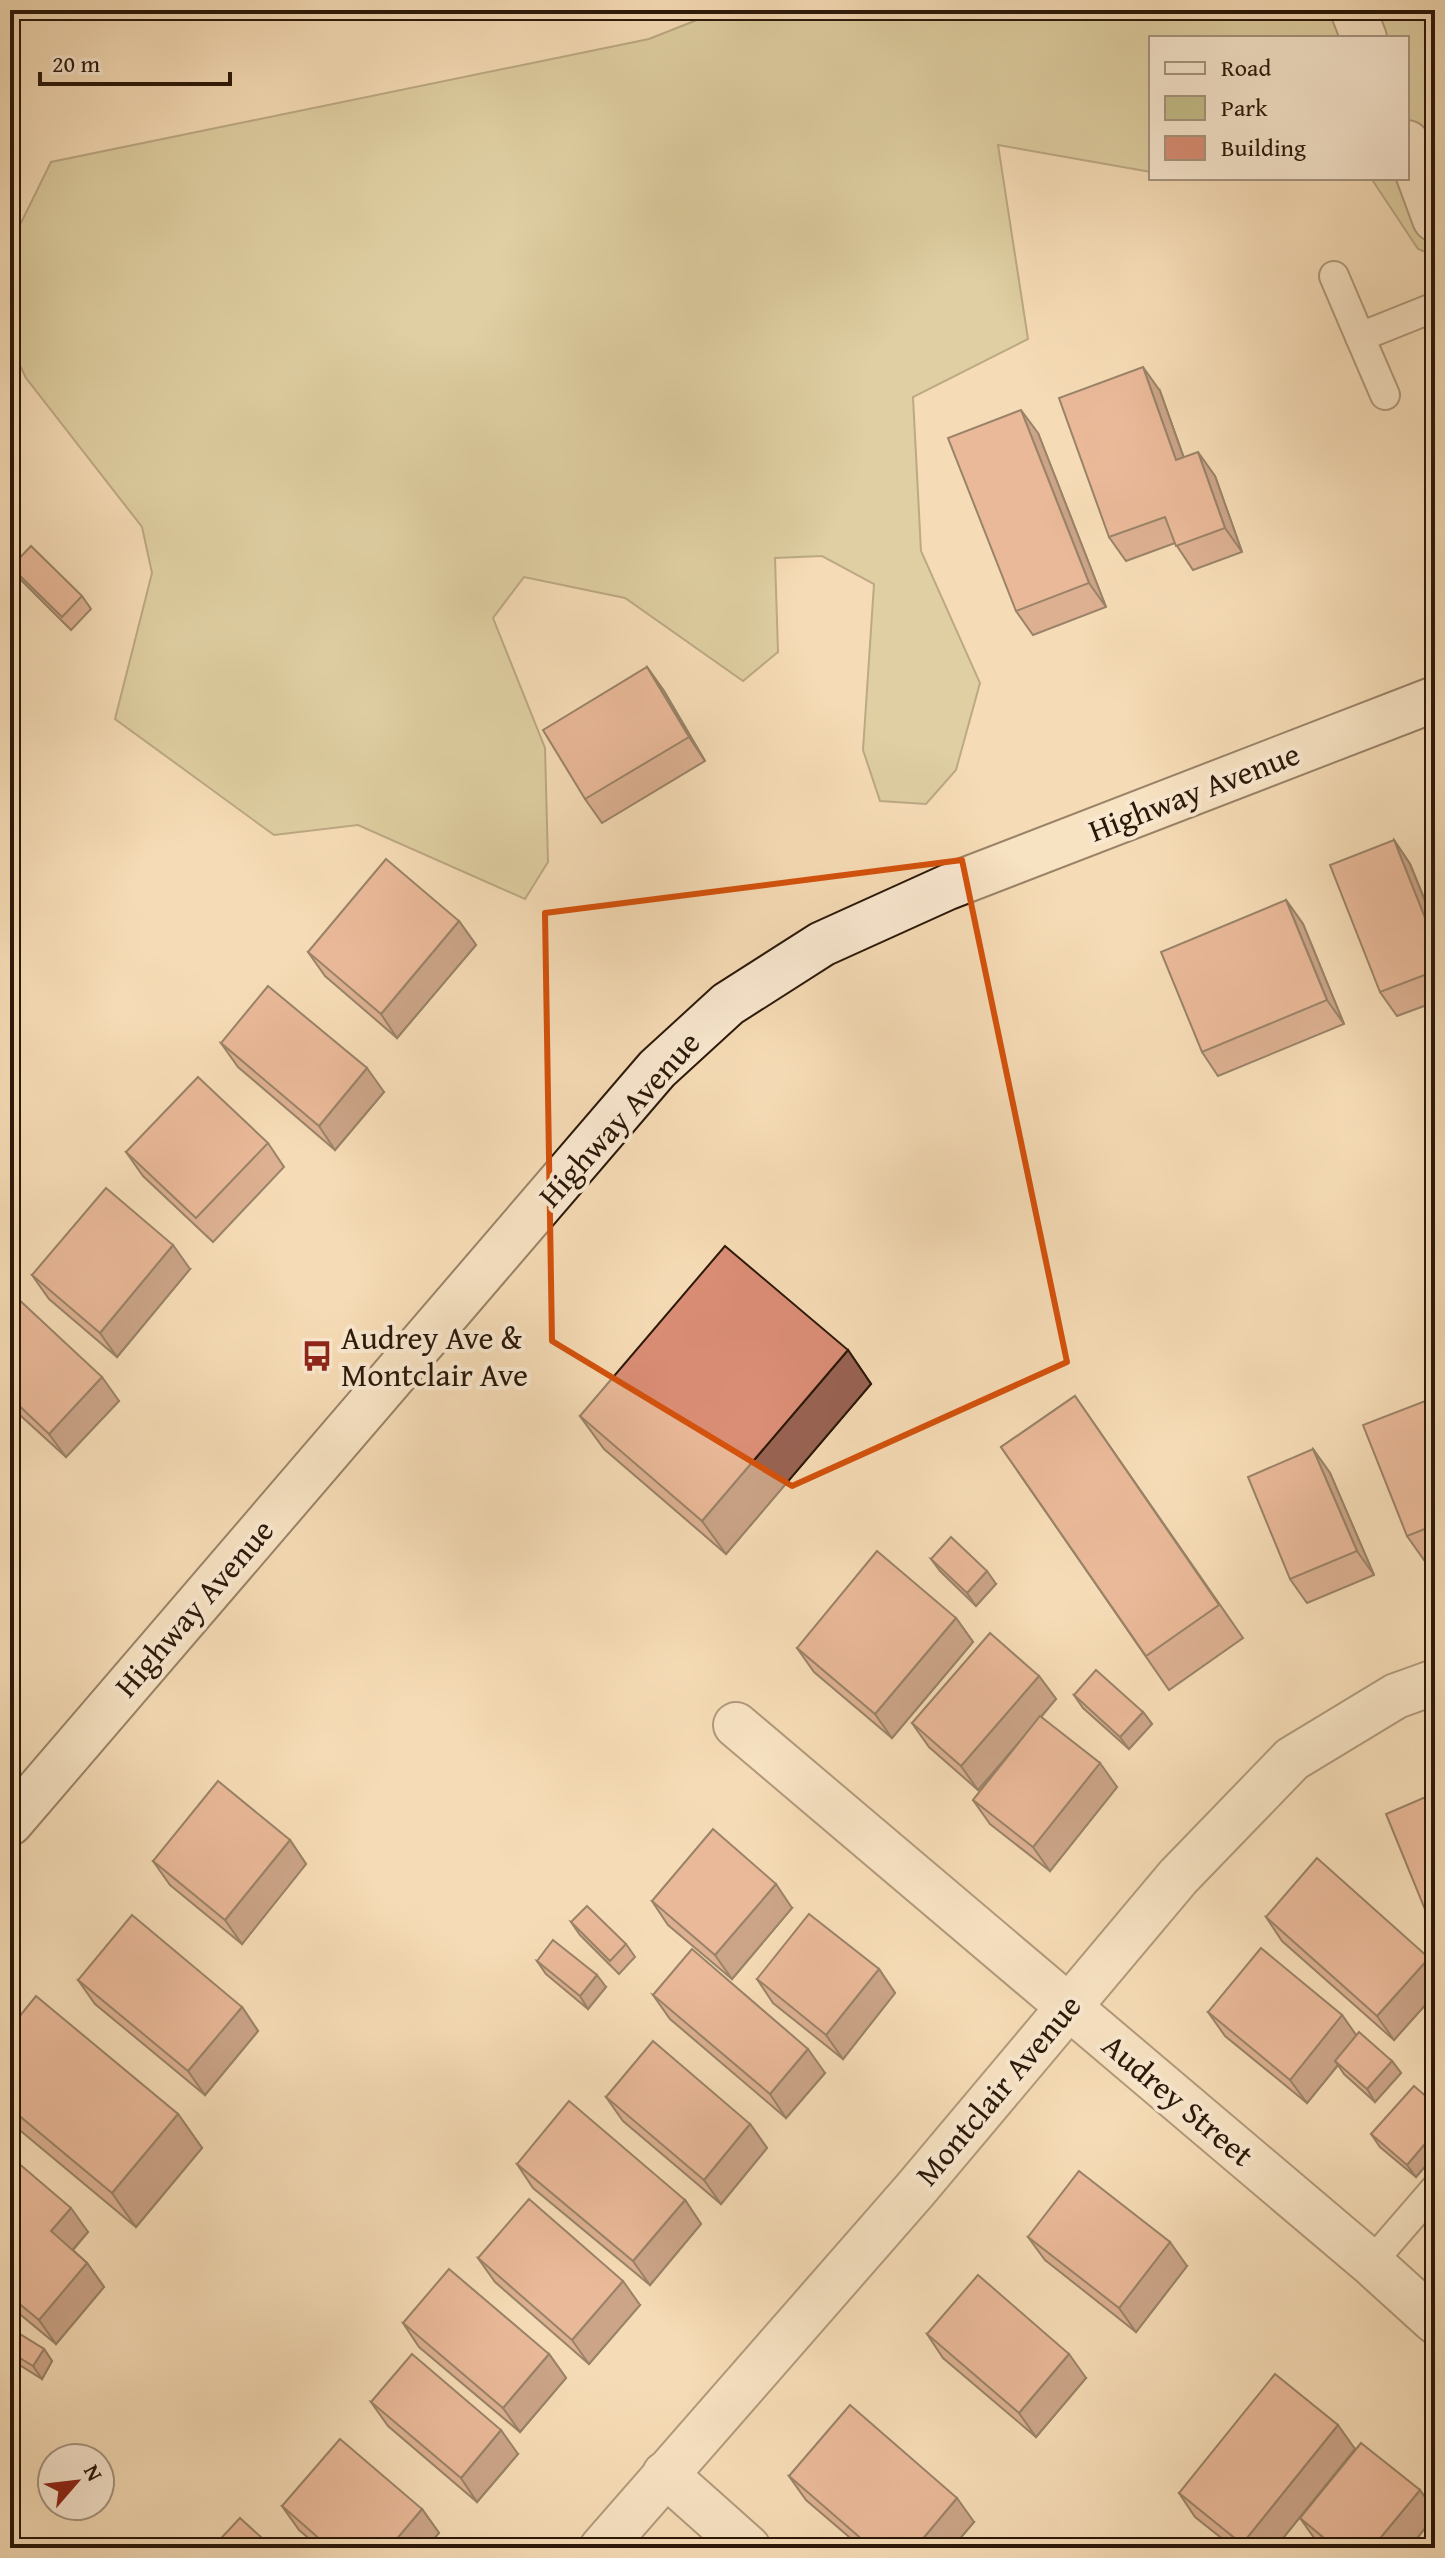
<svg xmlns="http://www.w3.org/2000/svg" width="1445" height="2558" font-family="'Gentium Book Plus',serif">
	<rect width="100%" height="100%" fill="#f6dcb6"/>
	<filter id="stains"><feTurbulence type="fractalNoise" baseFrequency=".0025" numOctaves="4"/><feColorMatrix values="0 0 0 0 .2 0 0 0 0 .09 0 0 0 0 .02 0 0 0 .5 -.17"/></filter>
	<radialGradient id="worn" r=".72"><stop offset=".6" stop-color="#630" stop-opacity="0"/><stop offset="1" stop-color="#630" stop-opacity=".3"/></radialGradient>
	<polygon fill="#c3be89" stroke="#776b49" stroke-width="2" points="722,10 1435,10 1435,256 1418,249 1371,178 1407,178 1407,38 1151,38 1151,172 998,145 1028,339 913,397 921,551 980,683 956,770 926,804 880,801 863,750 874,584 822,556 775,558 778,652 743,681 625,598 524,577 493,618 545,748 548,862 525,899 358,825 274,835 115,719 152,573 142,527 26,378 10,345 10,245 51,162 649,39"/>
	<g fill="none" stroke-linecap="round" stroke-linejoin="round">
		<defs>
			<g id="service">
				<polyline points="1334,276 1360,337"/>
				<polyline points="1385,395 1360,337 1435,307"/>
				<polyline points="1371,2263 1435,2189"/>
			</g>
			<g id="minor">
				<polyline points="1353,10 1364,38"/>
				<polyline points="1407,143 1435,219"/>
				<polyline points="736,1725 1371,2263 1435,2321"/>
				<polyline points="665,2474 748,2548"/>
				<polyline points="602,2548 915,2190 1178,1877 1292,1759 1396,1696 1435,1682"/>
			</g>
			<polyline id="secondary" points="10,1823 657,1069 728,1004 822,944 948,887 1435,699"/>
		</defs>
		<use href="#service" stroke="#5e4934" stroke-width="32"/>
		<use href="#minor" stroke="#5e4934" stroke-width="48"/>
		<use href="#secondary" stroke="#2b1809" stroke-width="48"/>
		<use href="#service" stroke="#f9e8d0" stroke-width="28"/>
		<use href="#minor" stroke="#f9e8d0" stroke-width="44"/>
		<use href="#secondary" stroke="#f9e8d0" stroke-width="44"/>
	</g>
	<g fill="#bc7a65" stroke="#2b1809" stroke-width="2">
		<polygon points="1160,391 1184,458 1215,476 1242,552 1193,570 1175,543 1126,561 1109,537"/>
		<polygon points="1038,433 1106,607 1033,635 1016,611"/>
		<polygon points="11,567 82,596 91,609 71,630 20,579"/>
		<polygon points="647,667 664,691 705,761 602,823 585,799"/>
		<polygon points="1394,840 1410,864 1435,925 1435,1002 1397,1016 1380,992"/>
		<polygon points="1286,900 1303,924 1344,1024 1218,1076 1202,1052"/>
		<polygon points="459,921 476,945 397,1038 325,976 308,952"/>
		<polygon points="221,1043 384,1092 335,1150 238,1067"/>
		<polygon points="268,1143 284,1167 213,1242 143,1176 126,1152"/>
		<polygon points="190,1269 117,1357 49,1299 32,1275"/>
		<polygon points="10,1301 119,1401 66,1457 10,1406"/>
		<polygon points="848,1350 871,1384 726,1554 604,1449 580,1416"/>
		<polygon points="1075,1396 1243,1638 1169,1690 1001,1447"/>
		<polygon points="1433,1398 1435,1402 1435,1555 1424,1560 1407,1536"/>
		<polygon points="1313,1449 1330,1473 1374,1575 1307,1603 1290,1579"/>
		<polygon points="931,1559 996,1584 976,1606 940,1571"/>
		<polygon points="956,1618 973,1642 892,1738 814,1672 797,1648"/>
		<polygon points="1039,1676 1056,1699 1041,1717 1117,1787 1050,1871 990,1824 973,1800 1027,1733 978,1790 929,1747 912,1723"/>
		<polygon points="1074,1695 1143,1712 1152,1724 1129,1749 1083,1708"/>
		<polygon points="1435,1793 1435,1924 1426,1912"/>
		<polygon points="290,1840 306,1864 242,1944 170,1885 153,1861"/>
		<polygon points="652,1901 792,1908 732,1979 668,1925"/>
		<polygon points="1266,1917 1435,1966 1435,1994 1394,2040 1282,1941"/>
		<polygon points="571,1922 626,1944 635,1957 619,1974 580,1935"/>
		<polygon points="537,1961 606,1987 588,2009 546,1974"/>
		<polygon points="879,1969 895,1993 843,2059 773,2003 757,1979"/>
		<polygon points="78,1980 242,2007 258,2031 205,2095 95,2004"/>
		<polygon points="653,1995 825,2073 786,2118 670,2019"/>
		<polygon points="1208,2012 1342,2015 1356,2036 1392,2061 1401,2073 1375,2102 1344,2074 1338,2065 1307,2103 1225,2036"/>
		<polygon points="10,2028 178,2114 202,2148 136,2227 10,2122"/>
		<polygon points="606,2097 750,2124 767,2148 721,2204 623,2121"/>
		<polygon points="1435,2104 1435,2155 1416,2177 1380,2147 1371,2134"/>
		<polygon points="10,2156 88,2232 73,2250 87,2263 104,2287 56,2344 10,2306"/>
		<polygon points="517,2164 685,2200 701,2224 650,2285 533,2188"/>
		<polygon points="1028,2237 1187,2266 1136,2332 1045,2260"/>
		<polygon points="478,2258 640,2305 589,2364 495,2282"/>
		<polygon points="403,2323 549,2354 566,2378 520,2432 419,2347"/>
		<polygon points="10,2328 44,2349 52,2361 42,2379 10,2359"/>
		<polygon points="927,2334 1086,2378 1036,2437 943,2358"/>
		<polygon points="371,2402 518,2454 477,2502 388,2426"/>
		<polygon points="1355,2449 1275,2548 1234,2548 1195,2517 1179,2493"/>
		<polygon points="789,2476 974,2522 952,2548 862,2548 806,2500"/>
		<polygon points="1420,2490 1435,2512 1435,2516 1409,2548 1324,2548 1317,2542 1300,2518"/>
		<polygon points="282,2506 422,2509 439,2533 426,2548 320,2548 299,2530"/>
	</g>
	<g fill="#996353" stroke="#2b1809" stroke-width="2">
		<polygon points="1143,367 1160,391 1193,484 1176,460"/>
		<polygon points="1021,410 1038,433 1106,607 1089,583"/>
		<polygon points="1198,452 1215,476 1242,552 1225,528"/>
		<polygon points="647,667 664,691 705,761 689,737"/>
		<polygon points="1394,840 1410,864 1435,925 1435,943"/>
		<polygon points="1286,900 1303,924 1344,1024 1327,1000"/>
		<polygon points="459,921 476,945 397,1038 381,1014"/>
		<polygon points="367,1068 384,1092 335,1150 319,1126"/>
		<polygon points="173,1245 190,1269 117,1357 100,1333"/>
		<polygon points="848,1350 871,1384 726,1554 702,1521"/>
		<polygon points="102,1377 119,1401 66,1457 49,1434"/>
		<polygon points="1313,1449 1330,1473 1374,1575 1357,1551"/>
		<polygon points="987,1571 996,1584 976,1606 967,1593"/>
		<polygon points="956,1618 973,1642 892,1738 875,1714"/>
		<polygon points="1039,1676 1056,1699 978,1790 961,1766"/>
		<polygon points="1143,1712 1152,1724 1129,1749 1120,1737"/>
		<polygon points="1100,1763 1117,1787 1050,1871 1033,1847"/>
		<polygon points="290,1840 306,1864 242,1944 225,1920"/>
		<polygon points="776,1884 792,1908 732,1979 715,1955"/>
		<polygon points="1429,1958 1435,1966 1435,1994 1394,2040 1377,2016"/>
		<polygon points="879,1969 895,1993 843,2059 826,2035"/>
		<polygon points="597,1975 606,1987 588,2009 580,1996"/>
		<polygon points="242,2007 258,2031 205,2095 188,2071"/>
		<polygon points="1342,2015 1359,2039 1335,2061 1338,2065 1307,2103 1290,2080"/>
		<polygon points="808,2049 825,2073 786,2118 770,2094"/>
		<polygon points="1392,2061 1401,2073 1375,2102 1367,2089"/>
		<polygon points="178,2114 202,2148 136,2227 112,2193"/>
		<polygon points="750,2124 767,2148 721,2204 704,2180"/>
		<polygon points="1435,2132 1435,2155 1416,2177 1407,2165"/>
		<polygon points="685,2200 701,2224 650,2285 633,2261"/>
		<polygon points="71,2208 88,2232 68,2255 51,2231"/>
		<polygon points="1170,2242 1187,2266 1136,2332 1119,2308"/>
		<polygon points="87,2263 104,2287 56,2344 39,2320"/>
		<polygon points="623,2281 640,2305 589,2364 572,2340"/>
		<polygon points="44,2349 52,2361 42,2379 33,2366"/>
		<polygon points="549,2354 566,2378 520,2432 503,2408"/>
		<polygon points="1069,2354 1086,2378 1036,2437 1019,2413"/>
		<polygon points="1338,2425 1355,2449 1275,2548 1245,2548 1242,2544"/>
		<polygon points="501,2430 518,2454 477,2502 461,2478"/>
		<polygon points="1420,2490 1435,2512 1435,2516 1409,2548 1372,2548"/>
		<polygon points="957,2498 974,2522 952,2548 915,2548"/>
		<polygon points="422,2509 439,2533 426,2548 389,2548"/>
	</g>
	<g fill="#db8e76" stroke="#2b1809" stroke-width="2">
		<polygon points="1143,367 1176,460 1198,452 1225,528 1176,546 1165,517 1109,537 1059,398"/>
		<polygon points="1021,410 1089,583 1016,611 948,438"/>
		<polygon points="31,546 82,596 62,617 11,567"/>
		<polygon points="647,667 689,737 585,799 543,730"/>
		<polygon points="1435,827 1435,851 1427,830"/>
		<polygon points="1394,840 1435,943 1435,971 1380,992 1330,865"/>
		<polygon points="386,859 459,921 381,1014 308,952"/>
		<polygon points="1286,900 1327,1000 1202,1052 1161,952"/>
		<polygon points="268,986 367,1068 319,1126 221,1043"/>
		<polygon points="198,1077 268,1143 196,1218 126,1152"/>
		<polygon points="106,1188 173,1245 100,1333 32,1275"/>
		<polygon points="725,1246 848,1350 702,1521 580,1416"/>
		<polygon points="15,1296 102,1377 49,1434 10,1397 10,1301"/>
		<polygon points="1075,1396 1219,1605 1146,1656 1001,1447"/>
		<polygon points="1433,1398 1435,1404 1435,1525 1407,1536 1363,1425"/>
		<polygon points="1313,1449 1357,1551 1290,1579 1248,1477"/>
		<polygon points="951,1537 987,1571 967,1593 931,1559"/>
		<polygon points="877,1551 956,1618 875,1714 797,1648"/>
		<polygon points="990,1633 1039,1676 961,1766 912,1723"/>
		<polygon points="1096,1670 1143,1712 1120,1737 1074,1695"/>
		<polygon points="1040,1716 1100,1763 1033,1847 973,1800"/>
		<polygon points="218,1781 290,1840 225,1920 153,1861"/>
		<polygon points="1435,1793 1435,1908 1426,1912 1386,1814"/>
		<polygon points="713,1829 776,1884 715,1955 652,1901"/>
		<polygon points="1317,1858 1429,1958 1377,2016 1266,1917"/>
		<polygon points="587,1906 626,1944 610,1961 571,1922"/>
		<polygon points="809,1914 879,1969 826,2035 757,1979"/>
		<polygon points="132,1915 242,2007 188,2071 78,1980"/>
		<polygon points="553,1940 597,1975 580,1996 537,1961"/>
		<polygon points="1261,1948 1342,2015 1290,2080 1208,2012"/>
		<polygon points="692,1949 808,2049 770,2094 653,1995"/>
		<polygon points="36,1996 178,2114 112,2193 10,2108 10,2028"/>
		<polygon points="1359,2032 1392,2061 1367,2089 1335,2061"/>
		<polygon points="653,2041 750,2124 704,2180 606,2097"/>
		<polygon points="1414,2086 1435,2104 1435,2132 1407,2165 1371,2134"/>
		<polygon points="569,2101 685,2200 633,2261 517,2164"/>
		<polygon points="10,2156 71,2208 51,2231 87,2263 39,2320 10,2296"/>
		<polygon points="1079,2171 1170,2242 1119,2308 1028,2237"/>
		<polygon points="1435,2186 1435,2195 1430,2190"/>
		<polygon points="529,2199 623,2281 572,2340 478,2258"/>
		<polygon points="449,2269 549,2354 503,2408 403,2323"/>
		<polygon points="978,2275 1069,2354 1019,2413 927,2334"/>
		<polygon points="10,2328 44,2349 33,2366 10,2352"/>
		<polygon points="412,2354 501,2430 461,2478 371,2402"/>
		<polygon points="1275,2374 1338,2425 1242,2544 1179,2493"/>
		<polygon points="850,2405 957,2498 915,2548 872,2548 789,2476"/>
		<polygon points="340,2439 422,2509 389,2548 330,2548 282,2506"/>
		<polygon points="1361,2443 1420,2490 1372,2548 1336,2548 1300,2518"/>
		<polygon points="240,2518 273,2548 212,2548"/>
	</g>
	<path d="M0 0H1445V2558H0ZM962,860L1067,1362L792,1486L552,1341L545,913Z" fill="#f6dcb6" fill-opacity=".55" fill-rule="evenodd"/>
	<path fill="none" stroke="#d5520c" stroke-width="6" stroke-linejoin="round" d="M962,860L1067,1362L792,1486L552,1341L545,913Z"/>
	<defs>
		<symbol id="bus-bare" viewBox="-9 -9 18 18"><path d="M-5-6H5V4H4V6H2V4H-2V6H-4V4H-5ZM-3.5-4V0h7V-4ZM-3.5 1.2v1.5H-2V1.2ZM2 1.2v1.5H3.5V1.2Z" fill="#8f2418" stroke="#f9e8d0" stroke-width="2.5" paint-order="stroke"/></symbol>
	</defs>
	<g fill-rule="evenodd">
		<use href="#bus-bare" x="295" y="1334" width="44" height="44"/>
	</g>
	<g text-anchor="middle" stroke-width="8" stroke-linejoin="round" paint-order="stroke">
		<g font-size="32" fill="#2b1809" stroke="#f9e8d0">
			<text transform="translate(1194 792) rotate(-21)" y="11">Highway Avenue</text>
			<text transform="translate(619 1119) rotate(-48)" y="11">Highway Avenue</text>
			<text transform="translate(194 1608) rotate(-49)" y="11">Highway Avenue</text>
			<text transform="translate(998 2090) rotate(-50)" y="11">Montclair Avenue</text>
			<text transform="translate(1178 2100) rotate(40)" y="11">Audrey Street</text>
		</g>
		<g font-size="32" fill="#2b1809" stroke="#f9e8d0" text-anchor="start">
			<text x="341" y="1349">Audrey Ave &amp;<tspan x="341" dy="37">Montclair Ave</tspan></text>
		</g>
	</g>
	<rect width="1445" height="2558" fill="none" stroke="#f6dcb6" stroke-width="40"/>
	<rect x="12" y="12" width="1421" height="2534" fill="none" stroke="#2b1809" stroke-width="4"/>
	<rect x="20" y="20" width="1405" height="2518" fill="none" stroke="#2b1809" stroke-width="2"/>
	<rect x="1149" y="36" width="260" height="144" fill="#f9e8d0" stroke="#a79580" stroke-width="2"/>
	<rect x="1165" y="62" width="40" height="12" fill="#f9e8d0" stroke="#a79580" stroke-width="2"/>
	<text x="1221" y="76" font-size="24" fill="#2b1809">Road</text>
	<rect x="1165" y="96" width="40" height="24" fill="#c3be89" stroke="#a79580" stroke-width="2"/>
	<text x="1221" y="116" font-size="24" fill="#2b1809">Park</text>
	<rect x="1165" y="136" width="40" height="24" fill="#db8e76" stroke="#a79580" stroke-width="2"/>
	<text x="1221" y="156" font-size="24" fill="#2b1809">Building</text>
	<g transform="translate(76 2482) rotate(62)"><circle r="38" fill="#f9e8d0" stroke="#a79580" stroke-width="2"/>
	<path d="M0-6L14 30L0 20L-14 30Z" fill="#8f2418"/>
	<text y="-12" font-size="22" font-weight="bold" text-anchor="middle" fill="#2b1809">N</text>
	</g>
	<path d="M40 72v12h190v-12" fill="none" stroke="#2b1809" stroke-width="4"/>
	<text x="52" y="72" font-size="24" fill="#2b1809" stroke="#f9e8d0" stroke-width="6" paint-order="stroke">20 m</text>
	<rect width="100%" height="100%" filter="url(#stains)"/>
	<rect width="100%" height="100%" fill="url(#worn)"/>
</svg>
